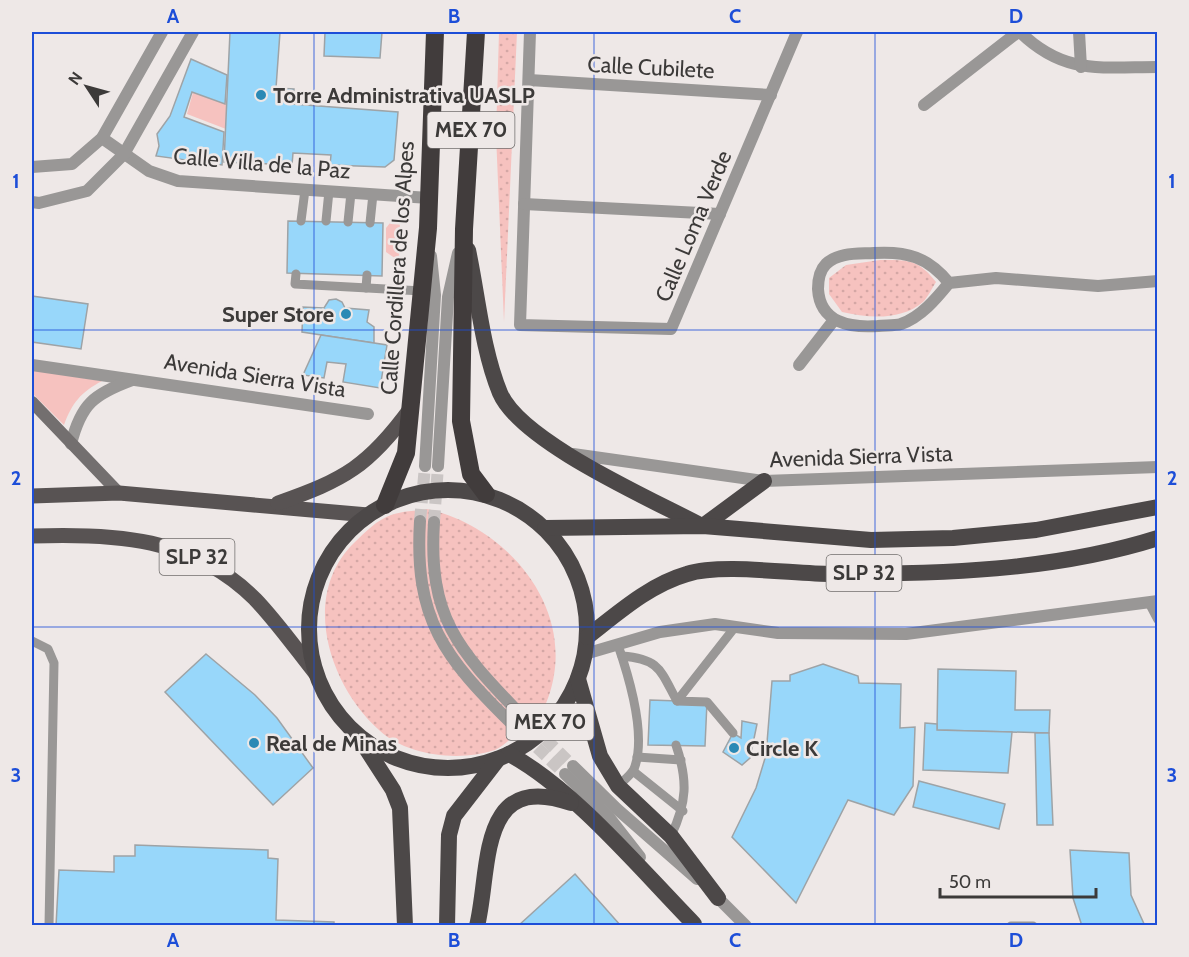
<svg xmlns="http://www.w3.org/2000/svg" width="1189" height="957" font-family="Cabin,sans-serif">
	<defs>
		<pattern id="park-dots" width="8" height="8" patternUnits="userSpaceOnUse" patternTransform="scale(1.5)"><rect width="8" height="8" fill="#f6c2bf"/><path d="M2 2h.1M6 6h.1" fill="none" stroke="#d4a7a5" stroke-width="1.8" stroke-linecap="round"/></pattern>
	</defs>
	<rect width="100%" height="100%" fill="#eee8e7"/>
	<g fill="url(#park-dots)">
		<polygon points="499,32 517,32 504,322 496,135"/>
		<path d="M880,260C908,260 918,259 936,282C932,288 928,297 923,302C900,321 869,318 842,312L829,294V278L846,265Z"/>
		<path d="M427,509C501,525 567,597 554,675C552,688 546,708 538,717C532,724 523,729 516,734C510,739 502,747 495,750C459,762 407,756 379,730C328,684 300,594 355,542C365,532 377,520 391,515C402,511 416,511 427,509Z"/>
	</g>
	<g fill="#f6c2bf">
		<polygon points="194,89 227,101 226,129 187,114"/>
		<polygon points="394,218 400,218 399,261 386,252 386,228"/>
		<path d="M32,370L102,381C81,392 72,403 64,425L32,393Z"/>
	</g>
	<g fill="#98d7fa" stroke="#9ea3a6" stroke-width="1.5">
		<polygon points="230,32 280,32 276,88 294,89 293,104 398,112 394,160 385,167 330,165 331,155 293,153 292,165 224,162"/>
		<polygon points="325,32 382,32 380,58 324,56"/>
		<polygon points="191,59 227,75 225,104 192,92 184,117 224,132 222,165 156,156 159,146 157,134 170,116"/>
		<polygon points="288,221 383,223 382,276 287,273"/>
		<polygon points="32,296 88,304 81,349 32,342"/>
		<polygon points="336,299 342,302 345,308 369,310 367,322 374,327 374,343 302,332 303,307 324,308 329,300"/>
		<polygon points="321,335 387,345 380,388 343,382 346,364 327,362 324,378 303,375"/>
		<polygon points="206,654 255,695 277,718 313,768 273,805 165,692"/>
		<polygon points="823,664 858,676 859,683 901,684 900,728 915,727 913,786 894,815 848,800 796,903 732,837 756,788 766,755 772,681 790,681 790,675"/>
		<polygon points="938,669 1016,671 1015,710 1050,710 1049,733 937,730"/>
		<polygon points="650,700 707,702 705,746 648,745"/>
		<polygon points="742,721 757,724 750,758 742,765 723,752 733,733 741,738"/>
		<polygon points="925,723 937,724 937,730 1012,732 1008,773 923,770"/>
		<polygon points="1035,733 1049,733 1053,825 1037,825"/>
		<polygon points="919,781 1005,804 999,829 913,807"/>
		<polygon points="135,845 268,850 268,858 278,859 276,920 334,922 334,926 56,926 59,870 114,872 114,856 135,856"/>
		<polygon points="1070,850 1129,853 1131,895 1145,926 1082,926 1073,898"/>
		<polygon points="575,874 621,926 518,926"/>
	</g>
	<g fill="none" stroke-linecap="round" stroke-linejoin="round">
		<g stroke="#cac5c4" stroke-width="12" stroke-dasharray="12 6" stroke-linecap="butt">
			<polyline points="420,521 425,466"/>
			<polyline points="434,522 438,466"/>
			<polyline points="520,714 573,766"/>
			<polyline points="511,723 565,774"/>
		</g>
		<g stroke="#999796" stroke-width="9">
			<polyline points="301,221 305,190"/>
			<polyline points="326,221 329,191"/>
			<polyline points="348,222 351,193"/>
			<polyline points="370,223 373,194"/>
			<polyline points="296,274 295,284 422,291"/>
			<polyline points="366,288 367,275"/>
			<polyline points="1149,603 1158,620"/>
			<polyline points="32,641 48,649 54,663 49,926"/>
			<path d="M618,645C629,677 647,736 634,769C631,775 623,781 618,786"/>
			<path d="M622,656C660,659 660,670 677,701"/>
			<polyline points="733,733 707,702 677,701 735,627"/>
			<polyline points="637,757 681,760"/>
			<polyline points="633,771 683,811"/>
			<path d="M671,836C687,802 688,781 676,745"/>
			<polyline points="1011,926 1033,926"/>
		</g>
		<g stroke="#999796" stroke-width="12">
			<polyline points="530,32 520,325 671,329 797,32"/>
			<path d="M1020,32C1064,75 1101,67 1158,67"/>
			<polyline points="1079,32 1081,67"/>
			<polyline points="529,80 771,95"/>
			<polyline points="924,105 1018,32"/>
			<polyline points="102,138 149,171 178,181 429,198"/>
			<polyline points="32,167 72,164 102,138 162,32"/>
			<polyline points="32,202 39,203 87,191 124,154 193,32"/>
			<polyline points="524,204 720,214"/>
			<path d="M949,283C928,257 907,251 874,253C858,254 839,252 826,264C819,271 818,280 818,289C820,323 850,328 878,326C885,325 894,326 901,324C921,317 936,299 949,283L996,278L1098,286L1158,281"/>
			<polyline points="32,365 368,414"/>
			<polyline points="799,365 834,320"/>
			<path d="M71,444C81,404 94,394 132,380"/>
		</g>
		<g stroke="#999796" stroke-width="12">
			<polyline points="573,454 764,481 1158,467"/>
			<polyline points="425,466 435,295 431,256"/>
			<polyline points="438,466 448,297 458,253"/>
			<path d="M420,521C414,619 444,657 511,723"/>
			<path d="M434,522C428,618 458,649 520,714"/>
			<polyline points="585,654 660,632 715,624 778,633 906,634 1158,601"/>
			<polyline points="573,766 617,809 697,879"/>
			<polyline points="565,774 608,816 640,857"/>
			<polyline points="713,893 746,926"/>
		</g>
		<polyline stroke="#736f6f" stroke-width="12" points="32,402 119,493"/>
		<g stroke="#585353" stroke-width="15">
			<polyline points="32,496 119,493 368,515"/>
			<path d="M278,503C344,480 369,466 411,408"/>
			<path d="M32,536C114,533 193,537 255,599C277,622 296,649 316,674"/>
		</g>
		<g stroke="#4c4848" stroke-width="16">
			<path d="M468,250C478,297 482,349 500,393C521,442 651,499 700,525"/>
			<circle cx="448" cy="629" r="139"/>
			<polyline points="703,526 764,481"/>
			<polyline points="545,528 703,526 871,540 953,538 1036,530 1158,507"/>
			<path d="M587,637C618,613 649,585 687,574C722,563 793,574 832,574C940,574 1054,571 1158,538"/>
			<polyline points="578,679 600,756 618,786 671,836 718,898"/>
			<polyline points="362,742 393,790 400,808 405,926"/>
			<path d="M509,754C574,789 641,870 694,924"/>
			<polyline points="447,926 449,835 454,816 498,759"/>
			<path d="M477,926C491,869 477,770 571,803"/>
		</g>
		<g stroke="#413c3c" stroke-width="18">
			<polyline points="476,32 464,229 461,421 471,474 486,494"/>
			<polyline points="385,505 406,453 428,228 435,32"/>
		</g>
	</g>
	<path fill="none" stroke="#1d4ed8" stroke-width="1.5" stroke-opacity="0.55" d="M314,32V926M594,32V926M875,32V926M32,330H1158M32,627H1158"/>
	<g fill="#2a89b5" stroke="#eee8e7" stroke-width="2">
		<circle cx="261" cy="95" r="6"/>
		<circle cx="346" cy="314" r="6"/>
		<circle cx="254" cy="743" r="6"/>
		<circle cx="734" cy="748" r="6"/>
	</g>
	<g text-anchor="middle" stroke-width="5" stroke-linejoin="round" paint-order="stroke">
		<g fill="#eee8e7" stroke="#716e6d" stroke-width="1.5">
			<rect x="427.5" y="112" width="87" height="36" rx="4.5"/>
			<rect x="159.5" y="539" width="75" height="36" rx="4.5"/>
			<rect x="826.5" y="555" width="75" height="36" rx="4.5"/>
			<rect x="506.5" y="704" width="87" height="36" rx="4.5"/>
		</g>
		<g font-size="21" font-weight="bold" fill="#3c3a39">
			<text x="471" y="137">MEX 70</text>
			<text x="197" y="564">SLP 32</text>
			<text x="864" y="580">SLP 32</text>
			<text x="550" y="729">MEX 70</text>
		</g>
		<g font-size="22" fill="#3c3a39" stroke="#eee8e7">
			<text transform="translate(651 67) rotate(3)" y="8">Calle Cubilete</text>
			<text transform="translate(262 163) rotate(5)" y="8">Calle Villa de la Paz</text>
			<text transform="translate(693 226) rotate(-67)" y="8">Calle Loma Verde</text>
			<text transform="translate(397 268) rotate(-86)" y="8">Calle Cordillera de los Alpes</text>
			<text transform="translate(255 375) rotate(9)" y="8">Avenida Sierra Vista</text>
			<text transform="translate(861 456) rotate(-2)" y="8">Avenida Sierra Vista</text>
		</g>
		<g font-size="22" font-weight="bold" fill="#3c3a39" stroke="#eee8e7" text-anchor="start">
			<text x="273" y="103">Torre Administrativa UASLP</text>
			<text x="334" y="322" text-anchor="end">Super Store</text>
			<text x="266" y="751">Real de Minas</text>
			<text x="746" y="756">Circle K</text>
		</g>
	</g>
	<rect width="1189" height="957" fill="none" stroke="#eee8e7" stroke-width="66"/>
	<g transform="translate(87 87) rotate(306)" stroke="#eee8e7" stroke-width="4.5" paint-order="stroke">
	<path d="M0-4.5L10 22L0 15L-10 22Z" fill="#3c3a39"/>
	<text y="-9" font-size="16" font-weight="bold" text-anchor="middle" fill="#3c3a39">N</text>
	</g>
	<path d="M940 888v9h156v-9" fill="none" stroke="#3c3a39" stroke-width="3"/>
	<text x="949" y="888" font-size="18" fill="#3c3a39" stroke="#eee8e7" stroke-width="4.5" paint-order="stroke">50 m</text>
	<rect x="33" y="33" width="1123" height="891" fill="none" stroke="#1d4ed8" stroke-width="2"/>
	<g font-size="20" text-anchor="middle" font-weight="bold" fill="#1d4ed8">
		<text x="173" y="23">A</text>
		<text x="454" y="23">B</text>
		<text x="735" y="23">C</text>
		<text x="1016" y="23">D</text>
		<text x="16" y="188">1</text>
		<text x="1172" y="188">1</text>
		<text x="16" y="485">2</text>
		<text x="1172" y="485">2</text>
		<text x="16" y="782">3</text>
		<text x="1172" y="782">3</text>
		<text x="173" y="947">A</text>
		<text x="454" y="947">B</text>
		<text x="735" y="947">C</text>
		<text x="1016" y="947">D</text>
	</g>
</svg>
